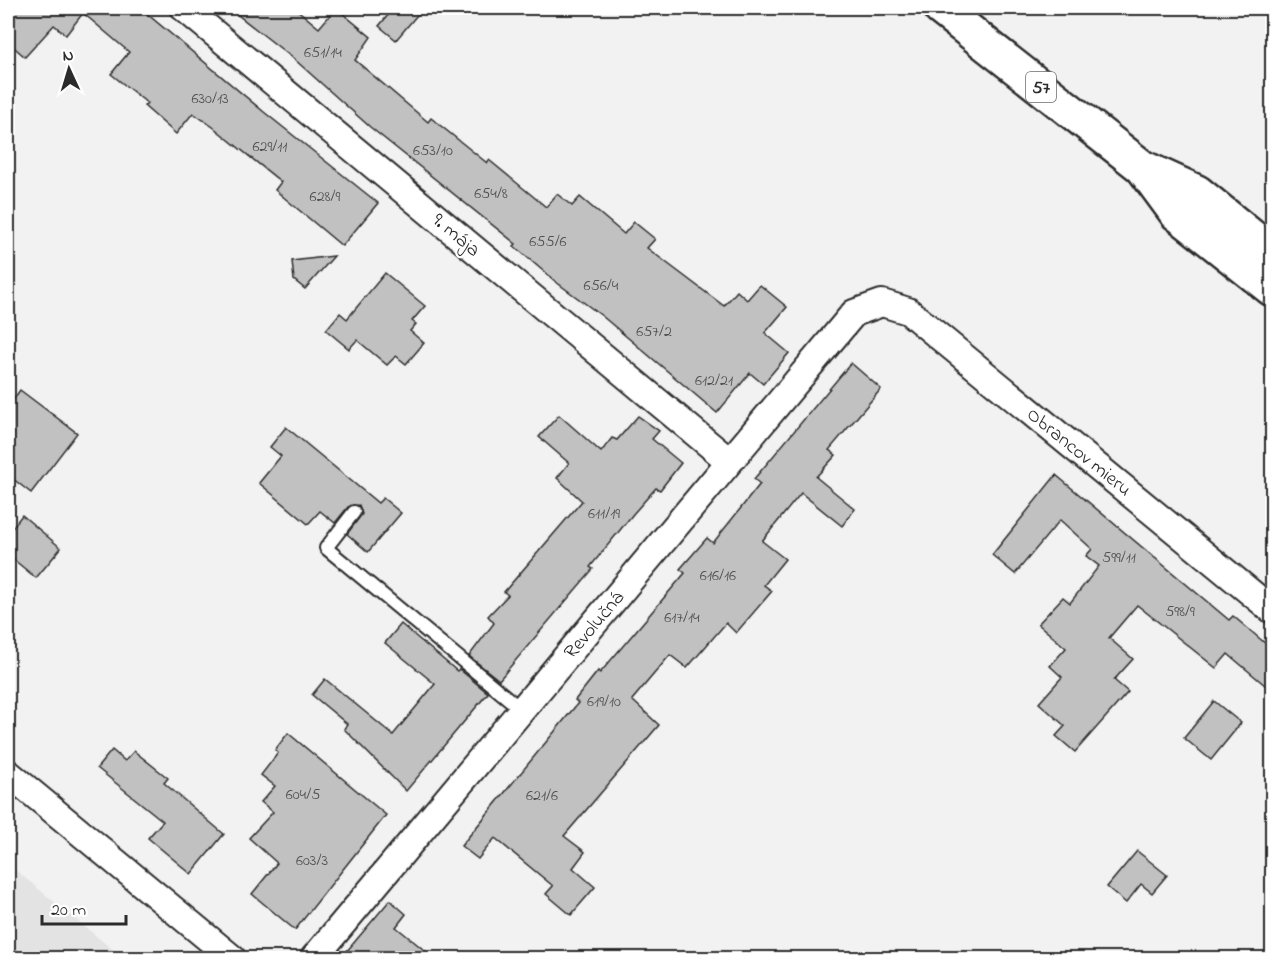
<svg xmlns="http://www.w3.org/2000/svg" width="1280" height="966" font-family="'Indie Flower',sans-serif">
	<rect width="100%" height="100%" fill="#f2f2f2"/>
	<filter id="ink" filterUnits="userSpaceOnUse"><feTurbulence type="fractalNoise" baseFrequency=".0167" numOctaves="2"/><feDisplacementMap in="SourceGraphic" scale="12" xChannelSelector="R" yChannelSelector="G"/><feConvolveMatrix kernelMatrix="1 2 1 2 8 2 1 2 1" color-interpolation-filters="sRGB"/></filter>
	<g filter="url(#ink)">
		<polygon fill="#e3e3e3" points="8,864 123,958 8,958"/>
		<g fill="#c1c1c1" stroke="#2b2b2b" stroke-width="1.5">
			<polygon points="8,8 140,8 264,112 378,203 342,246 275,190 281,182 213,127 193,113 176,134 144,106 147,103 111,74 129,52 83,13 66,35 54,25 25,57 8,42"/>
			<polygon points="229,8 295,8 319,28 336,8 371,37 355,60 428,122 431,118 487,163 489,160 546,207 557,194 572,206 580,197 624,234 634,222 655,239 647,248 724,306 737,291 747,300 760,285 787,307 765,333 789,353 763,384 750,373 717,413 602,316 556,282 514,246 516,244 370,127 294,59"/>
			<polygon points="394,8 423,8 396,40 379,26"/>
			<polygon points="334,256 305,289 294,280 292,261"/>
			<polygon points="385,273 425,306 412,321 416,324 410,331 424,343 406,364 396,356 387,365 357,340 349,349 326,330 340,313 347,319"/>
			<polygon points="851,363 881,389 829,450 836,455 816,477 855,509 842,526 801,493 762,541 785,559 764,585 772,591 736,633 726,623 687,668 670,655 632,700 659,725 564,836 585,852 573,868 595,887 571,915 546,894 553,886 495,838 478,859 461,846 578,703 575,700 598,671 600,673 685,573 680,569 707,538 713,543 760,484 754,479"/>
			<polygon points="20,390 77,433 31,493 8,475 8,407"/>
			<polygon points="559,415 601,452 612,438 617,440 638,416 659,431 652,439 681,463 660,490 656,488 633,514 590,567 593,569 499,680 469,656 494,623 488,616 508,595 504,592 582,501 557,478 569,463 539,437"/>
			<polygon points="286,427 378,503 383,498 401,513 368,552 347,534 362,514 359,505 348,507 335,523 320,511 308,524 259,483 281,456 270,447"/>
			<polygon points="1056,475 1229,620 1233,616 1272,649 1272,691 1228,654 1216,668 1137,605 1109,638 1133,659 1114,680 1128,692 1075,752 1056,736 1065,726 1039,703 1062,677 1050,666 1066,648 1038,624 1063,597 1070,603 1099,566 1086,556 1092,549 1060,520 1015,574 992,555"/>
			<polygon points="22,515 61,548 36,578 8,555 8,533"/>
			<polygon points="401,624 457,671 459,669 488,693 406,791 344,729 347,724 312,695 325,679 393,735 435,684 385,643"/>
			<polygon points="1214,701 1241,723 1211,760 1184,738"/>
			<polygon points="288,733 386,815 295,930 252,894 277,863 249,838 273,812 261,802 275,786 261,775 278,753 275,750"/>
			<polygon points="112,750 125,761 134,751 168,778 164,783 224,834 191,874 148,838 163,821 97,768"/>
			<polygon points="1137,851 1167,875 1152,893 1141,884 1126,903 1107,887"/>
			<polygon points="390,900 406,914 396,927 434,958 341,958"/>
		</g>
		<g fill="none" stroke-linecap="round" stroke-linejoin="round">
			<defs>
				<polyline id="lane" points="354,512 326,548 522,710"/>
				<g id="street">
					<polyline points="184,8 729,461"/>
					<polyline points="8,773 232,958"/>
					<polyline points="314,958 854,313 882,303 908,311 1272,610"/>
				</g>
				<g id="primary">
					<polyline points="940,8 1142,167 1197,192 1272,253"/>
					<polyline points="1145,171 1176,213 1272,289"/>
				</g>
			</defs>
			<use href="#lane" stroke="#2b2b2b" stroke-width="16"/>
			<use href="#street" stroke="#2b2b2b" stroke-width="30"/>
			<use href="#primary" stroke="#2b2b2b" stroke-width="38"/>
			<use href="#lane" stroke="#fff" stroke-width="12"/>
			<use href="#street" stroke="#fff" stroke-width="26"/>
			<use href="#primary" stroke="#fff" stroke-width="33"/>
			<defs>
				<polyline id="rail" points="8,956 11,958"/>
			</defs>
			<use href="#rail" stroke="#2b2b2b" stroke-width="7"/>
			<use href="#rail" stroke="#fff" stroke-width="4.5" stroke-dasharray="14" stroke-linecap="butt"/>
		</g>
	</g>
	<g text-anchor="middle" stroke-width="4.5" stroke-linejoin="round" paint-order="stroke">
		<g font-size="16" fill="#505050">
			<text x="323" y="57">651/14</text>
			<text x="210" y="103">630/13</text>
			<text x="270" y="151">629/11</text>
			<text x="433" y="155">653/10</text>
			<text x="491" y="198">654/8</text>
			<text x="325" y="201">628/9</text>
			<text x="548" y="246">655/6</text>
			<text x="601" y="290">656/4</text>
			<text x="654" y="336">657/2</text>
			<text x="714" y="385">612/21</text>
			<text x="604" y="518">611/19</text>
			<text x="1119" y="562">599/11</text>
			<text x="718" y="580">616/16</text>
			<text x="1180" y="616">598/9</text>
			<text x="682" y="622">617/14</text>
			<text x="604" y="706">619/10</text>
			<text x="303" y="799">604/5</text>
			<text x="542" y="800">621/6</text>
			<text x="312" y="865">603/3</text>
		</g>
		<rect fill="#fff" stroke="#6b6b6b" stroke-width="1.5" x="1026" y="72" width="30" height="30" rx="4.5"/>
		<g font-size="18" font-weight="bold" fill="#2b2b2b">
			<text x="1041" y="93">57</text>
		</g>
		<g font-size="20" fill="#2b2b2b" stroke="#fff">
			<text transform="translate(457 234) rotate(40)" y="7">9. mája</text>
			<text transform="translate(1080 451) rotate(39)" y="7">Obrancov mieru</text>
			<text transform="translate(593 624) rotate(-50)" y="7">Revolučná</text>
		</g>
	</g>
	<rect width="1280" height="966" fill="none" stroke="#fff" stroke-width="30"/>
	<rect x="15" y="15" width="1250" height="936" fill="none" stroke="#2b2b2b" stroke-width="2" filter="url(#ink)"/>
	<g transform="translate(69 69) rotate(356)" stroke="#ffffff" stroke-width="4.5" paint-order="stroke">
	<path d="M0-4.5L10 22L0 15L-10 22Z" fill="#2b2b2b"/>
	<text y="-9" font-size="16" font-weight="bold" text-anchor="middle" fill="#2b2b2b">N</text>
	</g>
	<path d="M42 915v9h84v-9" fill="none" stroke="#2b2b2b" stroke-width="3"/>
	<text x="51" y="915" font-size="18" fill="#2b2b2b" stroke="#ffffff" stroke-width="4.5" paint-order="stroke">20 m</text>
</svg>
